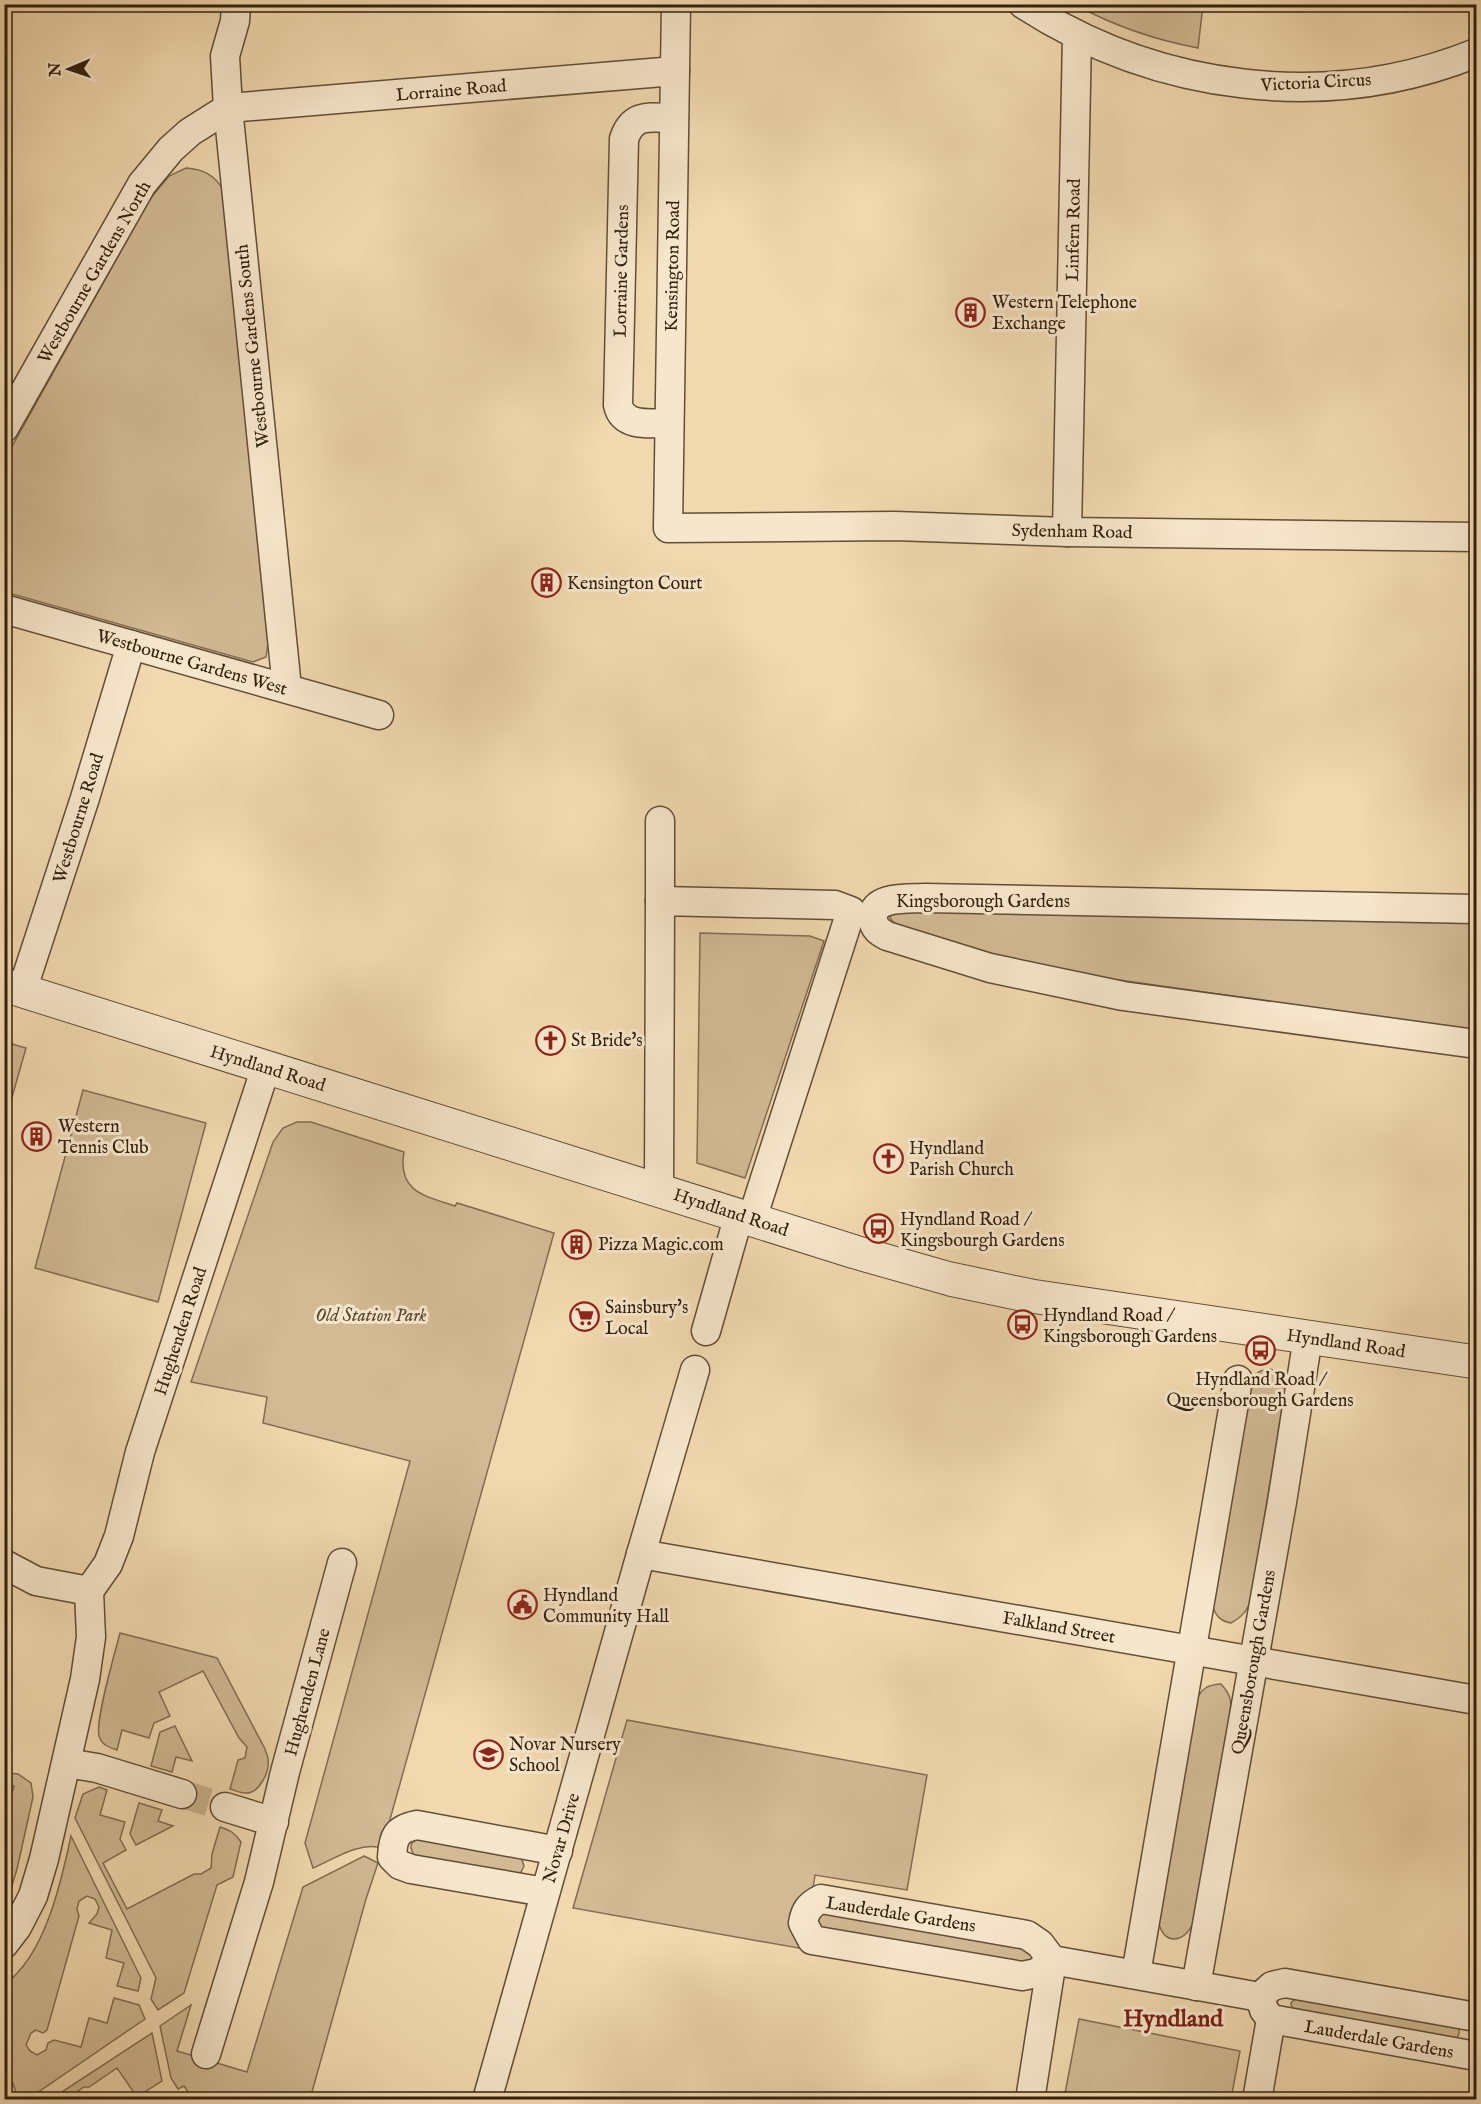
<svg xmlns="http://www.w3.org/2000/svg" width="1481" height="2104" font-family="'IM FELL English',serif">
	<rect width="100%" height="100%" fill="#f1d9af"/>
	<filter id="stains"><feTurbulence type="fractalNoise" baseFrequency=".00333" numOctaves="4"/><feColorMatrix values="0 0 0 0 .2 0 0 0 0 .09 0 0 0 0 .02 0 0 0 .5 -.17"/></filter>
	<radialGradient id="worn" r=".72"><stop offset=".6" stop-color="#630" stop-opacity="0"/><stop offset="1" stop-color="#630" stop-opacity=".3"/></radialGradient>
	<g fill="#d1ba94" stroke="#826d51" stroke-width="1.5">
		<path d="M1076,5H1203L1198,48C1156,40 1114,26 1076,5Z"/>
		<path d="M186,168C203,169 215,175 224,191L268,643L266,657L253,662L5,592V459L150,199L169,176Z"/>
		<polygon points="899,910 1476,921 1476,1031 1077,974 1006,958 895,924 890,918 892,913"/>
		<polygon points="700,933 810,936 824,941 745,1178 697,1163"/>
		<polygon points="5,1042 26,1048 5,1122 4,1042"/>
		<polygon points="83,1090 206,1123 158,1302 35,1268"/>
		<path d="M297,1122H311L404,1152C397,1192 425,1196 455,1206L457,1203L554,1233L382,1848C360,1841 334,1859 313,1868L305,1843L410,1461L263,1423L267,1397L191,1382L273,1142L283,1128Z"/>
		<path d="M1270,1369C1281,1374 1284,1378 1285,1390L1251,1600C1247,1611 1242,1617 1231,1623C1220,1621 1216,1616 1212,1605L1249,1385C1254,1374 1258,1370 1270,1369Z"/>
		<path d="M120,1633L217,1658L265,1749C266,1753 268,1756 268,1759C270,1772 259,1794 245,1793C240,1793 235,1790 230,1789L238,1760L245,1758L247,1747L239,1738L203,1671L159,1692L170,1716L154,1723L149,1738L122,1730L117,1750C108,1747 102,1745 99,1736C95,1720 115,1653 120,1633Z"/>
		<path d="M1221,1684C1230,1694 1232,1700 1230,1713L1193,1924C1182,1944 1164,1945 1158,1921L1196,1701C1202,1688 1207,1685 1221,1684Z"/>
		<polygon points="627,1720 927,1775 907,1890 815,1875 804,1949 573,1908"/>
		<polygon points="175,1726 192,1761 176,1757 172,1772 151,1766 160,1732"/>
		<polygon points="8,1773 18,1774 31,1783 33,1797 17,1869 9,1895 5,1901 5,1805 8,1806 14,1786 5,1784 5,1774"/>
		<path d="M99,1787L107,1790L100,1815L125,1822L120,1839L126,1850L103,1863L127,1909L194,1874H201L211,1868L212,1854L220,1827C230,1830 235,1833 241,1842L233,1877L217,1885L184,1993L158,2010L151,1999L156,1978L75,1818L83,1794Z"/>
		<polygon points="139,1803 162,1810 158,1821 173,1826 136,1845 130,1834"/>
		<path d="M71,1836L141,1978L138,1991L117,1986L124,1963L106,1958L112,1930L89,1923L97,1914L99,1907L95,1899L87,1896L79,1901L77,1909L79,1916L47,2030L43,2033L36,2030L31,2033L26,2045L30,2051L37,2055L46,2050L48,2043L54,2040L81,2047L89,2018L107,2023L114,1998L139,2005L145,2019L28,2099H17L14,2086L5,2067V1984C45,1955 61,1883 71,1836Z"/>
		<path d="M422,1839L517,1856L522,1860L524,1866L521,1872L515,1875L414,1855C408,1845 411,1840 422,1839Z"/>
		<polygon points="364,1856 378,1863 366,1899 310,2099 193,2099 184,2086 178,2089 171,2078 160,2026 191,2005 177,2051 247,2072 303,1887"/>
		<polygon points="824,1912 1022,1943 1033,1955 1031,1961 1025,1964 821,1928 818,1921 820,1915"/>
		<path d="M1298,1996L1457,2023C1460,2030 1460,2034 1456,2040L1292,2008L1291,2003Z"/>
		<polygon points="1079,2019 1240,2051 1231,2099 1064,2099"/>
		<polygon points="152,2033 162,2081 137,2097 117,2068 89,2087 84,2087 78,2091 77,2099 51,2099"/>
	</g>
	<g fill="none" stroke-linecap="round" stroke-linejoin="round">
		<polyline stroke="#cbb48f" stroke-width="28" stroke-dasharray="28 14" stroke-linecap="butt" points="182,1794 225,1807"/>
		<defs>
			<g id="minor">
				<polyline points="236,4 235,21 225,56 228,108 287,688"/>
				<polyline points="676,4 668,528 895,526 1067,532 1476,537"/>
				<path d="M1023,4C1157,91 1328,113 1476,53"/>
				<path d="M669,423C652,423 623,428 618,405L624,139C633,112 651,118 674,118"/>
				<polyline points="4,428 142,184 171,149 190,132 228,108 675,71"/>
				<polyline points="1067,532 1077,36"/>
				<polyline points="4,609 379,715"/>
				<polyline points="660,821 660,901"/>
				<path d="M1476,909L925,898C910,899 871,895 873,919C874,928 879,932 887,936L990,968L1123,996L1476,1044"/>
				<polyline points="22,991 85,798 131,645"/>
				<polyline points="659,1189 660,901 835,905 851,911 752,1219"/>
				<polyline points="706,1331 739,1215"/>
				<polyline points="641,1554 1476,1700"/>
				<polyline points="4,1564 36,1581 89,1591"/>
				<polyline points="89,1591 108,1564 119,1536 140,1452 266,1067"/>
				<polyline points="67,1763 97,1768 182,1794"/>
				<polyline points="225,1807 274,1822"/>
				<path d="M545,1892L411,1869L400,1865L392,1857C393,1837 396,1829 417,1825L558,1851"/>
				<polyline points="4,1944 17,1927 33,1896 44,1859 85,1679 91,1637 89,1591"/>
				<path d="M1052,1960L1037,1973L1022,1976L812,1940L803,1923C805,1911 809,1905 821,1899L1027,1935L1040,1944L1052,1960L1260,1997"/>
				<polyline points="1136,1974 1238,1380"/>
				<polyline points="1196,1986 1282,1502 1308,1337"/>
				<polyline points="1260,1997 1264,2010 1271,2019 1476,2056"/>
				<polyline points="1260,1997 1272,1986 1285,1983 1476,2017"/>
				<polyline points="206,2054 259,1882 285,1772 342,1563"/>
				<polyline points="487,2100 641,1554 695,1370"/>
				<polyline points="1030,2100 1052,1960"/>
				<polyline points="1257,2100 1271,2019"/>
			</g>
			<polyline id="tertiary" points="4,985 855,1252 950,1279 1031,1296 1476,1362"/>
		</defs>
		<use href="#minor" stroke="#624e36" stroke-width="31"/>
		<use href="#tertiary" stroke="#624e36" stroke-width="35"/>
		<use href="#minor" stroke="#f6e6cb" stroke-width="28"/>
		<use href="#tertiary" stroke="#f6e6cb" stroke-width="33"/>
	</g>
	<defs>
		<symbol id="building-ring" viewBox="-11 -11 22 22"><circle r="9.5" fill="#f6e6cb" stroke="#8f2418" stroke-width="1.5"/><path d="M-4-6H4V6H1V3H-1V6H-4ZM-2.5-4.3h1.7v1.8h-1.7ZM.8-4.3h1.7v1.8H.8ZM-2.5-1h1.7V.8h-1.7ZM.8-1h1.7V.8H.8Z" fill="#8f2418"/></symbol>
		<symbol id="church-ring" viewBox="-11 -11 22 22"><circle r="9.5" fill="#f6e6cb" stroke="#8f2418" stroke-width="1.5"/><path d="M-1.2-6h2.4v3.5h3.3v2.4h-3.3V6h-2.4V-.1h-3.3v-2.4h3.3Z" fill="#8f2418"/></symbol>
		<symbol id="bus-ring" viewBox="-11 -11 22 22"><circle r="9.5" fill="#f6e6cb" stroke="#8f2418" stroke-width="1.5"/><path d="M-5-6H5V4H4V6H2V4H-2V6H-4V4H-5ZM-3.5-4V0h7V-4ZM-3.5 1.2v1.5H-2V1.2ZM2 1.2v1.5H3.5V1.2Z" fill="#8f2418"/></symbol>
		<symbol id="supermarket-ring" viewBox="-11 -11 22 22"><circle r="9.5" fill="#f6e6cb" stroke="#8f2418" stroke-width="1.5"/><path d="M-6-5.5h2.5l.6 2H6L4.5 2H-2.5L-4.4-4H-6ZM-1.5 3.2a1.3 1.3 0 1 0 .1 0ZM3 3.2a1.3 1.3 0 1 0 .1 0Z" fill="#8f2418"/></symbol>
		<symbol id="civic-ring" viewBox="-11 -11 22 22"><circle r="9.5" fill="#f6e6cb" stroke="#8f2418" stroke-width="1.5"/><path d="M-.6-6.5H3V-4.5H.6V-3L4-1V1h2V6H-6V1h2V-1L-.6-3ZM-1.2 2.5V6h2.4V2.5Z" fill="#8f2418"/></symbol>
		<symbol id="school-ring" viewBox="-11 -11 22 22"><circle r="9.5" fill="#f6e6cb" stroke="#8f2418" stroke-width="1.5"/><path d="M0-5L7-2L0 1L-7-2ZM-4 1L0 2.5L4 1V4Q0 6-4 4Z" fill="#8f2418"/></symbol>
	</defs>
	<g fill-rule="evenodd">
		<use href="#building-ring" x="954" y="296" width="33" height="33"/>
		<use href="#building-ring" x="530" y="566" width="33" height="33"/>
		<use href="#church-ring" x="534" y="1024" width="33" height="33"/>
		<use href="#building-ring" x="20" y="1120" width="33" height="33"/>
		<use href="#church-ring" x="872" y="1142" width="33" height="33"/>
		<use href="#bus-ring" x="862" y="1212" width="33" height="33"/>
		<use href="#building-ring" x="560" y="1228" width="33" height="33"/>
		<use href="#supermarket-ring" x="568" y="1300" width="33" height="33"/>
		<use href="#bus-ring" x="1006" y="1308" width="33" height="33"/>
		<use href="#bus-ring" x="1244" y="1334" width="33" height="33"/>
		<use href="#civic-ring" x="506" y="1588" width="33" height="33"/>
		<use href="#school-ring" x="472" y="1738" width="33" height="33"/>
	</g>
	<g text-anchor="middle" stroke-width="6" stroke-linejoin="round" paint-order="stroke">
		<g font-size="18" fill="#32200e" stroke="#f6e6cb">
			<text transform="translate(1316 82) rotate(-3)" y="6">Victoria Circus</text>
			<text transform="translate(451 90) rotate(-5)" y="6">Lorraine Road</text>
			<text transform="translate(1073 230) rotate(-89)" y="6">Linfern Road</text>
			<text transform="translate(672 266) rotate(-89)" y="6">Kensington Road</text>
			<text transform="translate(621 271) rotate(-89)" y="6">Lorraine Gardens</text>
			<text transform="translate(94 272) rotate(-60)" y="6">Westbourne Gardens North</text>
			<text transform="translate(252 346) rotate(-96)" y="6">Westbourne Gardens South</text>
			<text transform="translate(1072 531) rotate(1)" y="6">Sydenham Road</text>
			<text transform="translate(192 662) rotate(16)" y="6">Westbourne Gardens West</text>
			<text transform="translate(78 818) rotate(-73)" y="6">Westbourne Road</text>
			<text x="983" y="907">Kingsborough Gardens</text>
			<text transform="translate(268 1068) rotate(17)" y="6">Hyndland Road</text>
			<text transform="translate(731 1212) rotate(18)" y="6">Hyndland Road</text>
			<text transform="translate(180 1331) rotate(-72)" y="6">Hughenden Road</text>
			<text transform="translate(1346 1343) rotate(8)" y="6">Hyndland Road</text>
			<text transform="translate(1059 1627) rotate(10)" y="6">Falkland Street</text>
			<text transform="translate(1253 1662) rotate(-80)" y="6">Queensborough Gardens</text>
			<text transform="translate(307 1692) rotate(-75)" y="6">Hughenden Lane</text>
			<text transform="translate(561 1838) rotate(-74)" y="6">Novar Drive</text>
			<text transform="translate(901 1914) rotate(9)" y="6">Lauderdale Gardens</text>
			<text transform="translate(1379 2039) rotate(10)" y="6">Lauderdale Gardens</text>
		</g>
		<g font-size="18" fill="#32200e" stroke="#f6e6cb" text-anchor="start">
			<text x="992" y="308">Western Telephone<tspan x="992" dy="21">Exchange</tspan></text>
			<text x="567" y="589">Kensington Court</text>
			<text x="571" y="1046">St Bride's</text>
			<text x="58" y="1132">Western<tspan x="58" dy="21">Tennis Club</tspan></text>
			<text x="909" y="1154">Hyndland<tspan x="909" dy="21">Parish Church</tspan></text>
			<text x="900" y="1225">Hyndland Road /<tspan x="900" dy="21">Kingsbourgh Gardens</tspan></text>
			<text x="598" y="1250">Pizza Magic.com</text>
			<text x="605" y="1313">Sainsbury's<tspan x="605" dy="21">Local</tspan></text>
			<text x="1043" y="1321">Hyndland Road /<tspan x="1043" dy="21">Kingsborough Gardens</tspan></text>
			<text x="1260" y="1385" text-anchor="middle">Hyndland Road /<tspan x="1260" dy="21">Queensborough Gardens</tspan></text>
			<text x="543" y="1601">Hyndland<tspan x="543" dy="21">Community Hall</tspan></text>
			<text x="509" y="1750">Novar Nursery<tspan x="509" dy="21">School</tspan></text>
		</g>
		<g font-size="18" font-style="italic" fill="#5a4630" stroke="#f6e6cb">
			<text x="371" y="1321">Old Station Park</text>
		</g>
		<g font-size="24" font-weight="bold" fill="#7a1f14" stroke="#f6e6cb">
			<text x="1173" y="2026">Hyndland</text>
		</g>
	</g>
	<rect width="1481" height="2104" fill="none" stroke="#f1d9af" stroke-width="24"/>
	<rect x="6" y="6" width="1469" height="2092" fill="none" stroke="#32200e" stroke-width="3"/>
	<rect x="12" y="12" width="1457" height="2080" fill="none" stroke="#32200e" stroke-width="1.5"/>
	<g transform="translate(69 69) rotate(268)" stroke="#f6e6cb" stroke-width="4.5" paint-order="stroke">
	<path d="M0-4.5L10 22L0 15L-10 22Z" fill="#32200e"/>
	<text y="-9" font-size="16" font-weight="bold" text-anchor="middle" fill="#32200e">N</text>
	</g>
	<rect width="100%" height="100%" filter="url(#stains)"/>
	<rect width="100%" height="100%" fill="url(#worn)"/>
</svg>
